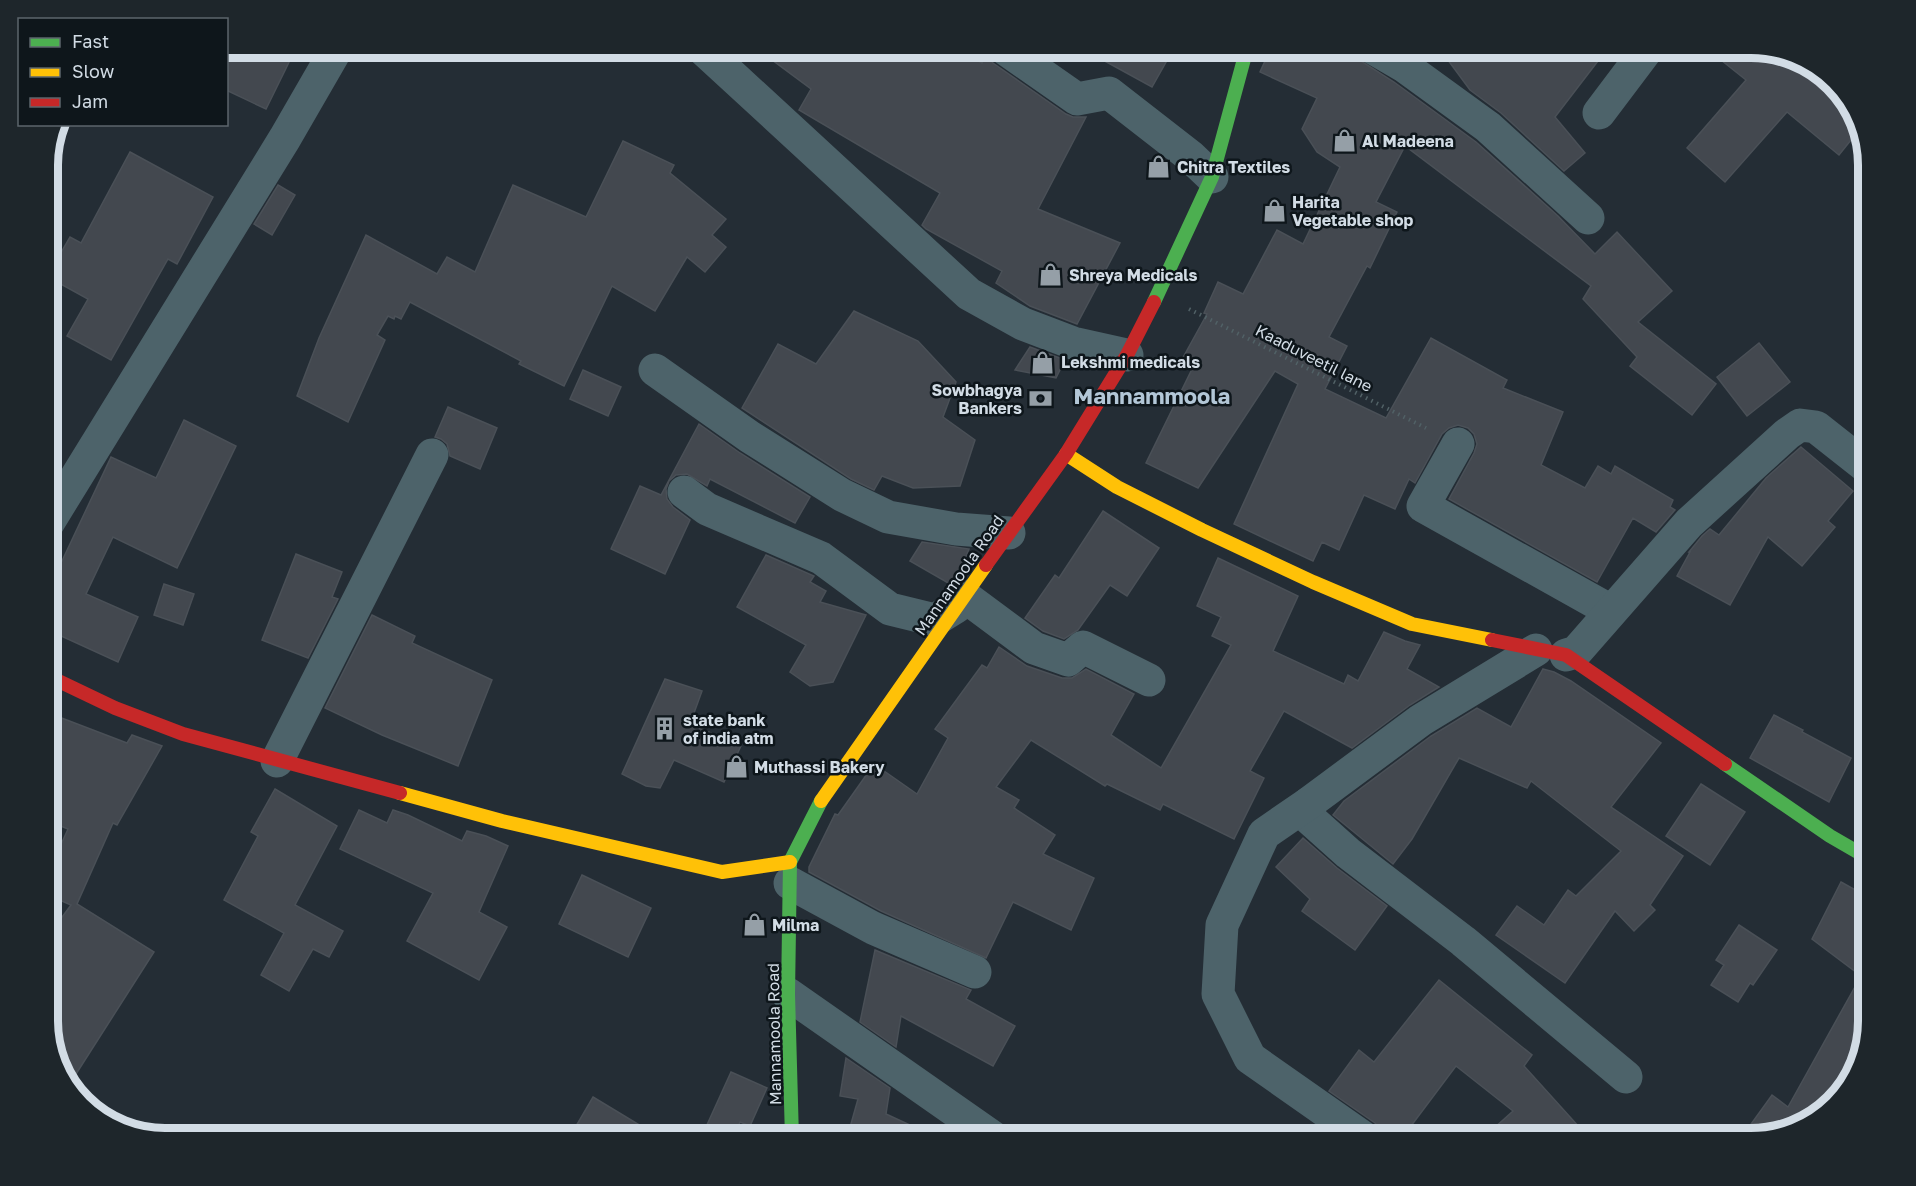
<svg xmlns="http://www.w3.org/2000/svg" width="1916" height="1186" font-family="'Golos Text',sans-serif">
	<rect width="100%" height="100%" fill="#242d35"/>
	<g fill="#43484f" stroke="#4a5057" stroke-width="1.5">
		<polygon points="226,48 296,48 266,109 226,90"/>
		<polygon points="756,48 954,48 982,63 987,54 993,63 1066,114 1073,117 1086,117 1038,209 1120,243 1077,324 1030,306 996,283 1002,271 926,229 922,225 940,193 799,110 811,89"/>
		<polygon points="1081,48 1174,48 1152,87"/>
		<polygon points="1271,48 1334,48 1358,59 1394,82 1476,142 1558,216 1595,254 1617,232 1672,291 1638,322 1716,384 1692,415 1630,366 1637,357 1583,299 1591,286 1405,146 1376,202 1397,212 1370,268 1367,266 1329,337 1347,346 1325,389 1386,418 1431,338 1507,380 1503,388 1563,412 1541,465 1585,488 1598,466 1611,474 1615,466 1673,500 1670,507 1675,510 1656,532 1633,518 1597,582 1449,499 1474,453 1477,444 1474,434 1468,428 1458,425 1449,428 1442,434 1415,483 1409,479 1395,509 1364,495 1339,550 1322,542 1313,561 1234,524 1298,384 1275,371 1198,488 1146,463 1192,369 1180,363 1207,314 1204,313 1218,282 1243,294 1277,230 1303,244 1340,167 1317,152 1302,129 1317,98 1260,72"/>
		<polygon points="1439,48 1608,48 1555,117 1585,153 1564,171 1501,113 1470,90"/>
		<polygon points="1706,48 1751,48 1782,57 1856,118 1859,130 1839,155 1787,112 1725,182 1687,148 1746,80"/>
		<polygon points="623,141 674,165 670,173 726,219 712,235 726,247 705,272 687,257 655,311 612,286 564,386 519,364 521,361 410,302 401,319 395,316 394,319 388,316 377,335 385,340 348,422 297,396 319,338 366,235 437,274 447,257 475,272 513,185 586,217"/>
		<polygon points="130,152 213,197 177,264 168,259 111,360 67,336 88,299 48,277 48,275 70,237 81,243"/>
		<polygon points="278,185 295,195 272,235 254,224"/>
		<polygon points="854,311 918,341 956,382 943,417 975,440 960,486 913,488 882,476 874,490 851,479 742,408 778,344 816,364"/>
		<polygon points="1759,343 1790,382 1747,416 1717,377"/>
		<polygon points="1030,347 1065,360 1056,378 1015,370"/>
		<polygon points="583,370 621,387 608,416 570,399"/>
		<polygon points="448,407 497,428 480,469 450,456 447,444 441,439 435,437"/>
		<polygon points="184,420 236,446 177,568 113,537 86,594 138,617 118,662 48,630 48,555 61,563 111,457 156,478"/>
		<polygon points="699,424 740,453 810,497 795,523 710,479 707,486 687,474 676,475 669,481 666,489 667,499 673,507 690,520 665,574 611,549 640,486 661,495"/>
		<polygon points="1801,447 1853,491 1828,521 1835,527 1802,566 1768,537 1730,605 1677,576 1690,552 1689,552 1702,536 1710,529 1719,535 1766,478"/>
		<polygon points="1103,511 1159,548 1127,596 1110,585 1078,630 1064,639 1043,631 1025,618 1055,575 1059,578"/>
		<polygon points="922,542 969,549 961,568 950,584 910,561"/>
		<polygon points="296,554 342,572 332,597 338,599 308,658 262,640"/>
		<polygon points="766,555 814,576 810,582 826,591 820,602 866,615 833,682 810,686 790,672 806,645 737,607"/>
		<polygon points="1218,558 1298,596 1273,651 1344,684 1348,675 1358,681 1384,632 1405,641 1420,645 1407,669 1439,687 1410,705 1352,748 1284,711 1250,771 1264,778 1234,839 1163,804 1160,810 1107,784 1105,786 1031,740 996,787 1019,800 1014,808 1055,835 1043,854 1094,878 1071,930 1013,902 986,958 881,911 809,872 809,867 835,814 838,815 874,764 917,794 948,738 935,729 982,665 987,668 999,647 1027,666 1062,678 1072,678 1086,669 1134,694 1111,735 1161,768 1231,645 1212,636 1221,617 1197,606"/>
		<polygon points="164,584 194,594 183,625 154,615"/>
		<polygon points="372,615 415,636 412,643 492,680 458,766 382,735 325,708"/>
		<polygon points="1543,669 1554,672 1571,681 1661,743 1611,807 1683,856 1650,905 1655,910 1634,931 1615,911 1565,983 1496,935 1517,906 1544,925 1568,890 1576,896 1621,851 1531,781 1527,788 1459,758 1412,839 1393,864 1333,815 1344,801 1431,736 1477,708 1511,727"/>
		<polygon points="665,679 702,691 690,724 741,746 724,782 674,760 660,788 646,786 622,774"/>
		<polygon points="1774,715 1803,730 1802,732 1851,758 1829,802 1750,758"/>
		<polygon points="59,717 127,743 132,735 162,746 117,825 113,823 77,904 154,952 69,1085 64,1080 48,1028 48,936 71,905 48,895 48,873 68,829 48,821 48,745"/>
		<polygon points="1701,784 1745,812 1710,865 1666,836"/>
		<polygon points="275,789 337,826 295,905 343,931 329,957 313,949 289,991 261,975 284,933 224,900 258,836 251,832"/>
		<polygon points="359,810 387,823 393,810 408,815 462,841 467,831 486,836 508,846 479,912 507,927 479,980 407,941 433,893 340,849"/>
		<polygon points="1303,838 1337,868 1387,906 1355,950 1302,911 1310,899 1276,867"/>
		<polygon points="582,875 651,908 628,957 559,924"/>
		<polygon points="1841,882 1868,897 1868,1021 1852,1080 1835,1097 1829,1094 1809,1122 1751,1138 1741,1138 1772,1095 1788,1107 1861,976 1812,939"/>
		<polygon points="1739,925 1777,950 1753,985 1750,983 1738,1002 1711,985 1724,965 1716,960"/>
		<polygon points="875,950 971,990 966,999 1015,1026 993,1066 901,1016 896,1047 860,1022"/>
		<polygon points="1439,980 1532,1055 1524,1066 1589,1138 1483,1138 1513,1111 1456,1066 1402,1138 1382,1138 1381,1130 1375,1123 1329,1091 1359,1050 1374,1062"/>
		<polygon points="846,1058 890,1088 886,1114 938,1138 847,1138 858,1099 840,1096"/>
		<polygon points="731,1072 767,1088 750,1126 740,1122 733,1138 701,1138"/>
		<polygon points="593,1097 661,1138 569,1138"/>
	</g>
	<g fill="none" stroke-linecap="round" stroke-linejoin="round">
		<polyline stroke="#516166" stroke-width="4" stroke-dasharray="1.5 4.5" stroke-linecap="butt" points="1189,309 1426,428"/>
		<g stroke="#4d636a" stroke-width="33">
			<polyline points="702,48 969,294 1023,324 1073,343 1127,355"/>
			<polyline points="1004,48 1077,99 1109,93 1190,156 1212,177"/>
			<polyline points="1373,48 1404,66 1488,127 1588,218"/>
			<polyline points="1599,113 1648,48"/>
			<polyline points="655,370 750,437 842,495 888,517 956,529 1009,533"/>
			<polyline points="1458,444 1423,506 1611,611"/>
			<polyline points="684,492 707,509 821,558 890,609 935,620 956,607"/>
			<polyline points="48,523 285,138 337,48"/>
			<polyline points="964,596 1034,648 1068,660 1083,647 1149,680"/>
			<polyline points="1566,655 1576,652 1689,523 1787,434 1800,425 1816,427 1868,468"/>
			<polyline points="277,761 432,455"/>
			<polyline points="1309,803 1310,819 1348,853 1463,941 1626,1077"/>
			<polyline points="790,883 873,928 975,972"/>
			<polyline points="788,994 994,1138"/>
			<polyline points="1364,1138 1250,1058 1218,994 1222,925 1264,834 1309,803 1421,720 1536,650"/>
		</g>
		<g stroke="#4caf50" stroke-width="14">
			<polyline points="1154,302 1212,177 1247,48"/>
			<polyline points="1725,764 1830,836 1868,858"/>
			<polyline points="792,1138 788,994 790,862 821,801"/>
		</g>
		<g stroke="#ffc107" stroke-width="14">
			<polyline points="1066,454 1117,487 1202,530 1313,582 1412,624 1492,640"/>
			<polyline points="400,793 502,821 722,872 790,862"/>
			<polyline points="821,801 986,565"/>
		</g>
		<g stroke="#c62828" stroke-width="14">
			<polyline points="986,565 1066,454 1127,355 1154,302"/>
			<polyline points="1492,640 1566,655 1725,764"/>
			<polyline points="48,676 115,708 183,734 400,793"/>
		</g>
	</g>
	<defs>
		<symbol id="shop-bare" viewBox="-9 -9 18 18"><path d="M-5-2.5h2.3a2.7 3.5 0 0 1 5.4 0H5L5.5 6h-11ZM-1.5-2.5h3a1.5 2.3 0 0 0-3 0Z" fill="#959fa7" stroke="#0e161b" stroke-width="2.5" paint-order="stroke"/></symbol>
		<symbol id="bank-bare" viewBox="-9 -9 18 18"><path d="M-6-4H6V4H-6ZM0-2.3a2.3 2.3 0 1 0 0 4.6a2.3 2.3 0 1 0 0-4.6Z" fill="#959fa7" stroke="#0e161b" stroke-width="2.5" paint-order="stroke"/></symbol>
		<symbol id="building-bare" viewBox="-9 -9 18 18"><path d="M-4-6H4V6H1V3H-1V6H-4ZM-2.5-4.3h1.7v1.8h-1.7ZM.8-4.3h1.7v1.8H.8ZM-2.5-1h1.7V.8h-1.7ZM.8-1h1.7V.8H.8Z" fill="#959fa7" stroke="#0e161b" stroke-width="2.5" paint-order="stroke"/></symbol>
	</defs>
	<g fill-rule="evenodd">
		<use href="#shop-bare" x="1328" y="124" width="33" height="33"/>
		<use href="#shop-bare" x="1142" y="150" width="33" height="33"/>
		<use href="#shop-bare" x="1258" y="194" width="33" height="33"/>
		<use href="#shop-bare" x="1034" y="258" width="33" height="33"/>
		<use href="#shop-bare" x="1026" y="346" width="33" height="33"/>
		<use href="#bank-bare" x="1024" y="382" width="33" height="33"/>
		<use href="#building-bare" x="648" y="712" width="33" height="33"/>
		<use href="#shop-bare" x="720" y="750" width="33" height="33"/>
		<use href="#shop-bare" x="738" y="908" width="33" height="33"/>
	</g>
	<g text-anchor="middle" stroke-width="5" stroke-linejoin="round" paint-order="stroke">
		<g font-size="16" font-weight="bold" fill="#d2dce5" stroke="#0e161b" text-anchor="start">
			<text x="1362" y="147">Al Madeena</text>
			<text x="1177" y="173">Chitra Textiles</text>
			<text x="1292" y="208">Harita<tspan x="1292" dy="18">Vegetable shop</tspan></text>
			<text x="1069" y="281">Shreya Medicals</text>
			<text x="1061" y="368">Lekshmi medicals</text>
			<text x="1022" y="396" text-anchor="end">Sowbhagya<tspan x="1022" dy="18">Bankers</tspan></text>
			<text x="683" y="726">state bank<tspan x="683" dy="18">of india atm</tspan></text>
			<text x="754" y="773">Muthassi Bakery</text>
			<text x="772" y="931">Milma</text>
		</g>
		<g font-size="16" fill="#d2dce5" stroke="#0e161b">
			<text transform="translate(1314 358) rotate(27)" y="6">Kaaduveetil lane</text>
			<text transform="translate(959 575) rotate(-55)" y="6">Mannamoola Road</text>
			<text transform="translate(774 1034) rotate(-91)" y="6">Mannamoola Road</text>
		</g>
		<g font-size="22" font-weight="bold" fill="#b3c7d7" stroke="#0e161b">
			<text x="1152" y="404">Mannammoola</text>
		</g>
	</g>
	<path d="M0 0H1916V1186H0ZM165 58H1751A107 107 0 0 1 1858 165V1021A107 107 0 0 1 1751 1128H165A107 107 0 0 1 58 1021V165A107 107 0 0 1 165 58Z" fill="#1e262b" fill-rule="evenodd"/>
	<path fill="none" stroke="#d2dce5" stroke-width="8" d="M165 58H1751A107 107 0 0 1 1858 165V1021A107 107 0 0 1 1751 1128H165A107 107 0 0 1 58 1021V165A107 107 0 0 1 165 58Z"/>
	<rect x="18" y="18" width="210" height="108" fill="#0e161b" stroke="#5c656c" stroke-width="1.5"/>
	<rect x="30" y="38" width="30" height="9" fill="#4caf50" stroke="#5c656c" stroke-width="1.5"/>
	<text x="72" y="48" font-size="18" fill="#d2dce5">Fast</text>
	<rect x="30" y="68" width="30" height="9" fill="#ffc107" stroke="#5c656c" stroke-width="1.5"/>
	<text x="72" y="78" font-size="18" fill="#d2dce5">Slow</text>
	<rect x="30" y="98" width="30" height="9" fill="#c62828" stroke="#5c656c" stroke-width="1.5"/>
	<text x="72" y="108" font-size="18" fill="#d2dce5">Jam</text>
</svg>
